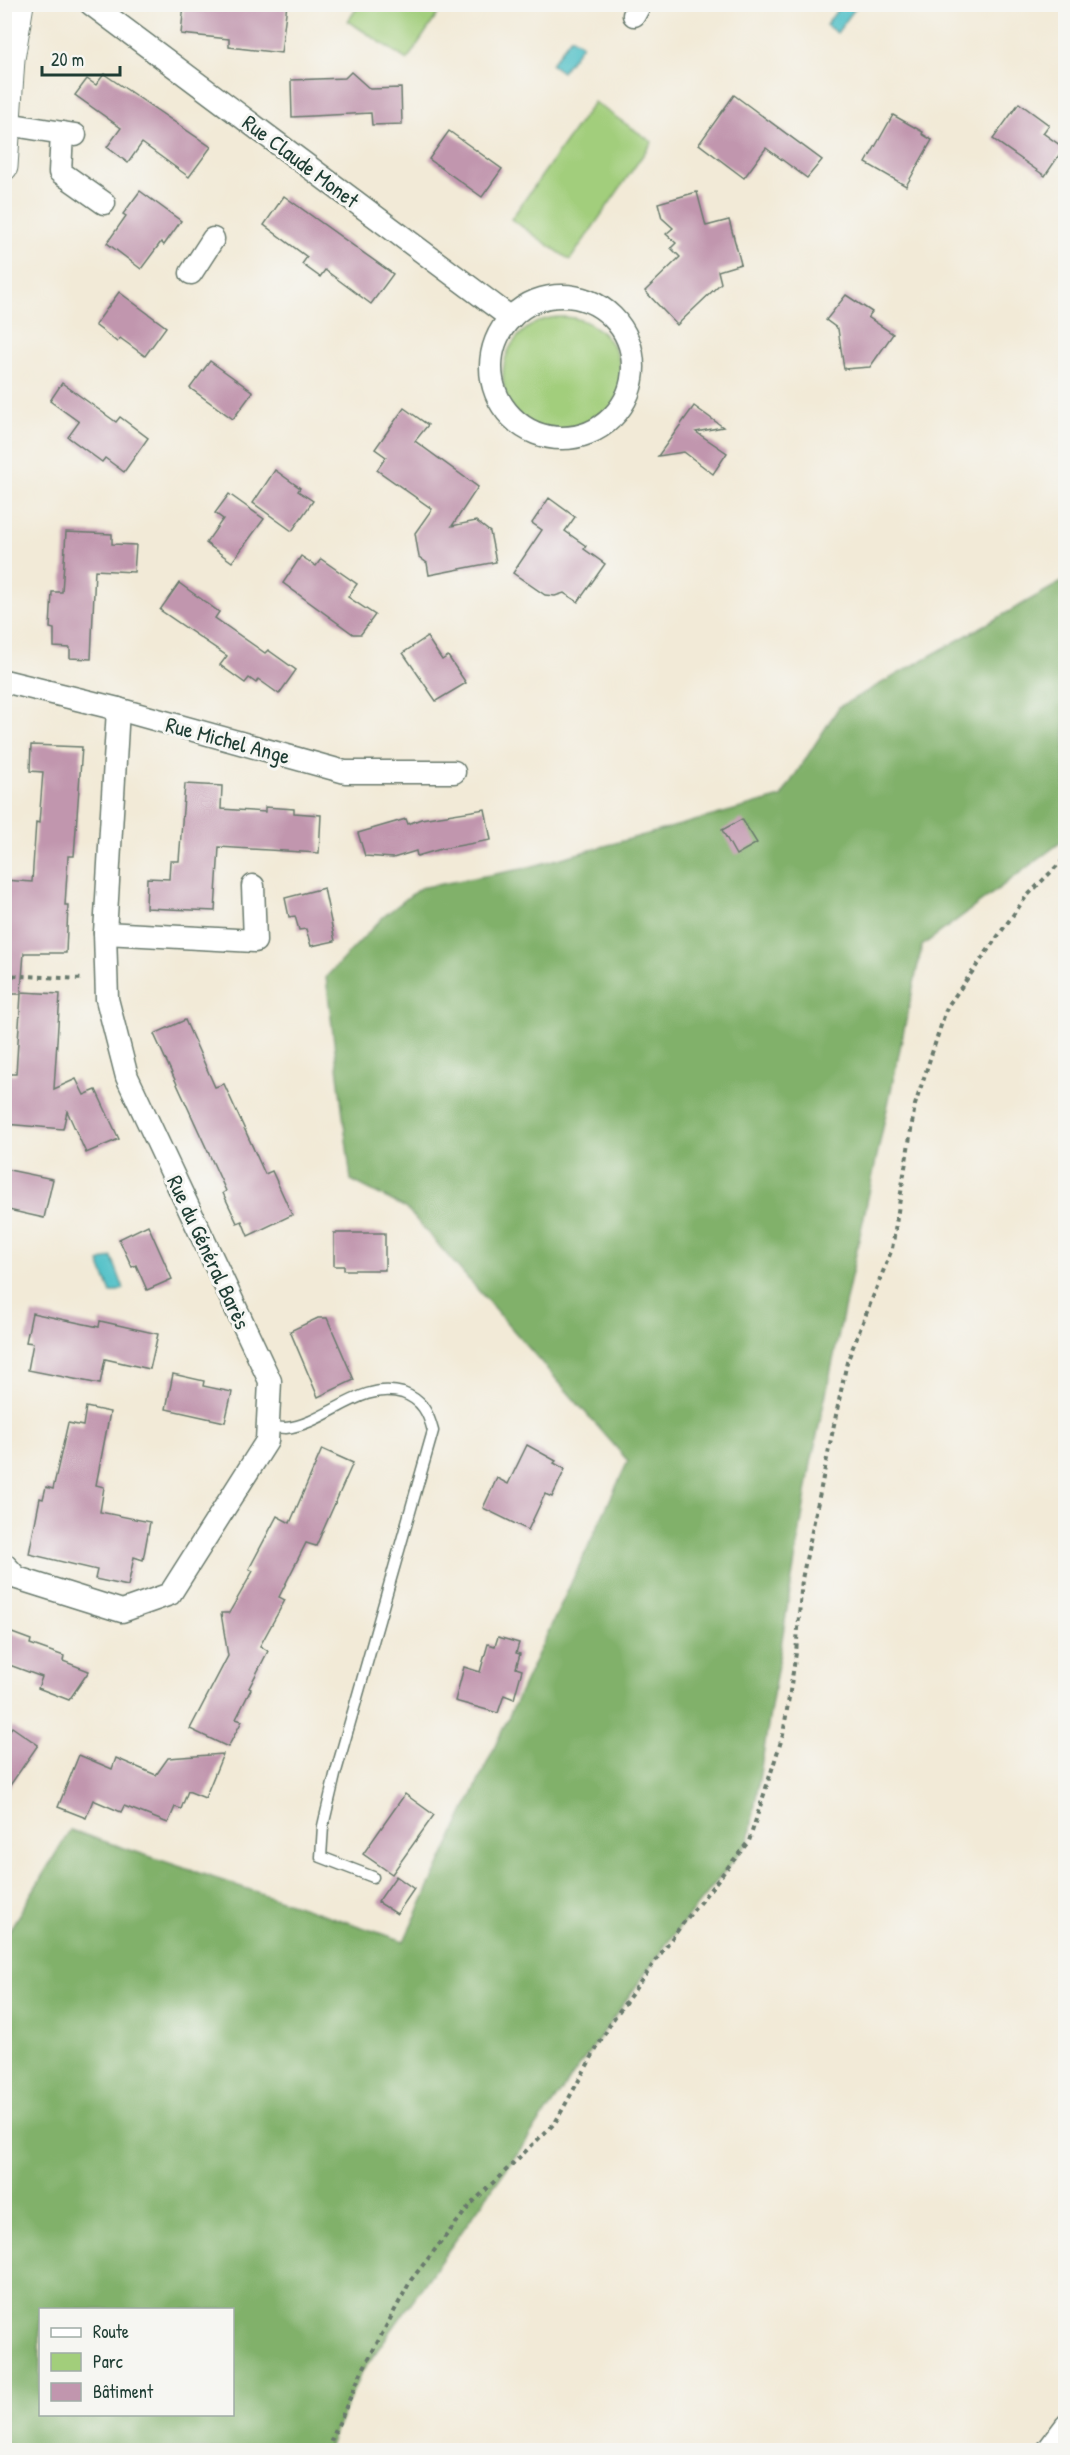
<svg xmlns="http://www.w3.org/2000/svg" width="1070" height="2455" font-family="'Patrick Hand',sans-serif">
	<rect width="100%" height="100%" fill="#f6f6f2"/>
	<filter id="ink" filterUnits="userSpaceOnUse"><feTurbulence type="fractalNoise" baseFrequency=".0167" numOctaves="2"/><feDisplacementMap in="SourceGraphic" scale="12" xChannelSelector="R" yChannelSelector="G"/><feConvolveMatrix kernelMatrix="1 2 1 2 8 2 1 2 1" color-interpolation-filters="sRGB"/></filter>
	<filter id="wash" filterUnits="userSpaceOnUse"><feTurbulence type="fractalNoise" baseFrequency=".008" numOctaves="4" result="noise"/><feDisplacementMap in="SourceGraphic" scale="24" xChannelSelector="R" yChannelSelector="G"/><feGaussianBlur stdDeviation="1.35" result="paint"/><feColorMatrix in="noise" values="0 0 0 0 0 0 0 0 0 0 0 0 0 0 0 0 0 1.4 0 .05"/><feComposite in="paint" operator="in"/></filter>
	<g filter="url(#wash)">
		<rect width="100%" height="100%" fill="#f2ead7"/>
		<g fill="#a2ce7b" stroke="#608658" stroke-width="1.5">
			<polygon points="359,5 359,4 444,5 407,60 348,21"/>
			<polygon points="594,102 652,142 570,260 511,219"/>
			<circle cx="562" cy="376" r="59"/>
		</g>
		<path fill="#81b16b" stroke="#507750" stroke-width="1.5" fill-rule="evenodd" d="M1065,580V839L922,946L811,1463L749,1841L667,1943L361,2373L327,2450H5L4,1939L70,1830L404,1941L628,1461L406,1208L351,1180L326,977L383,917L420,888L522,869L781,797L839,707ZM40,2310H232V2414H40Z"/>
		<g fill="#53c1c8" stroke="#397f7e" stroke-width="1.5">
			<polygon points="841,5 857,6 837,33 826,25"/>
			<polygon points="571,37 582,45 562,72 551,64"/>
			<polygon points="112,1257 124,1289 111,1293 99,1262"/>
		</g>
		<g id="blocks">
			<g fill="#c196ae">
				<polygon points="184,4 287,4 281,53 229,47 229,39 181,34"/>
				<polygon points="351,72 370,89 401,88 402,124 372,125 371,113 292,117 291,80 345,78"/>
				<polygon points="104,74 211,147 189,177 142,143 128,163 107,147 121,128 75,95 87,79 96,85"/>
				<polygon points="734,95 822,160 807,178 766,148 744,178 699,144"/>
				<polygon points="1019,103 1049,125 1043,133 1064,148 1045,176 993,139"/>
				<polygon points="893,115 923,132 922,134 932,140 906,186 866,163"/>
				<polygon points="449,131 502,169 482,197 429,159"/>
				<polygon points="140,191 181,221 164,245 161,242 141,269 107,243 126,216 123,214"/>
				<polygon points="697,192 706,226 729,220 741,264 718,271 721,283 677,325 645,291 680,257 671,248 676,243 666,234 673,228 662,218 658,203"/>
				<polygon points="284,196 393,274 371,304 325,270 320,277 302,264 307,257 264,225"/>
				<polygon points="119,292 166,327 145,356 120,338 117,342 95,325"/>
				<polygon points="846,295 872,312 868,317 893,334 870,367 844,369 838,329 826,320"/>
				<polygon points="210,361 253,392 233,419 190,388"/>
				<polygon points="62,383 116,422 120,417 148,438 124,472 105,458 102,462 68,437 79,422 50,401"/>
				<polygon points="694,406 723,427 696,432 727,453 713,474 684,452 658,456"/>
				<polygon points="404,408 428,425 415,441 478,487 452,526 476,521 490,532 496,562 429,575 427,563 419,557 415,533 432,509 377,470 386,457 375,449"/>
				<polygon points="275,470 300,488 298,491 313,501 292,531 253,503"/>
				<polygon points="229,494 264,519 232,562 206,543 223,519 215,513"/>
				<polygon points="549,498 575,517 565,531 586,546 584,549 605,564 578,602 564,593 555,596 545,595 513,573 542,530 532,523"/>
				<polygon points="66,532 112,534 112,544 136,545 134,572 95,570 91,659 70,658 70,648 54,647 54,629 50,628 52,592 62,592"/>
				<polygon points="301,556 316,566 321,559 357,584 348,597 375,615 361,634 353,634 283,583"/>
				<polygon points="179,583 219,612 215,618 265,653 268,650 296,670 279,694 258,679 256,683 249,678 245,683 220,665 227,656 160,610"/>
				<polygon points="427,637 442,660 448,656 466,683 436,701 403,653"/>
				<polygon points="31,745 82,747 74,856 68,856 65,905 68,905 66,953 24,953 21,992 60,994 54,1089 76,1079 84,1095 96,1090 119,1139 86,1153 67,1111 63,1129 5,1124 8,1074 16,1074 21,994 4,994 4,880 32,882 36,822 39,823 43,772 30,771"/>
				<polygon points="185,784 222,786 221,809 265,812 265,807 294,809 294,813 321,815 319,853 219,847 215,911 146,908 147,878 169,879 170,861 179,861"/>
				<polygon points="485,809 491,840 441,849 417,856 416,851 393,858 365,856 358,833 406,819 408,824 421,819"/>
				<polygon points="742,819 757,843 736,855 722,830"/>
				<polygon points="324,888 335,941 311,946 306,929 299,930 295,916 289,917 285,898"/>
				<polygon points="185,1020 215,1087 224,1084 265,1174 272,1171 292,1215 248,1236 242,1221 237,1223 223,1193 226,1191 154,1034"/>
				<polygon points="4,1169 53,1179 44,1218 4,1209"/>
				<polygon points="148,1225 172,1279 147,1290 136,1265 132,1267 119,1239"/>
				<polygon points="334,1233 385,1233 385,1270 344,1270 344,1266 334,1266"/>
				<polygon points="32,1313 99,1327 100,1321 158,1334 150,1369 105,1359 100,1384 28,1370 33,1343 26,1342"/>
				<polygon points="318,1318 327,1318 354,1380 318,1397 290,1331"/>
				<polygon points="173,1374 204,1381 203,1386 232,1392 225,1422 166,1409"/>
				<polygon points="86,1407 110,1412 96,1485 104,1487 100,1512 150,1522 143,1560 134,1557 128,1586 95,1579 97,1570 29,1554 40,1498 43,1499 46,1487 53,1489 68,1423 83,1426"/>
				<polygon points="527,1445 556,1461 554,1463 565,1469 552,1497 545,1494 528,1530 483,1508 497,1478 508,1484"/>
				<polygon points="322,1449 353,1463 316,1546 306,1543 279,1597 285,1600 260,1646 268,1651 249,1688 251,1689 236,1719 242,1721 228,1747 190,1729 228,1656 221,1613 229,1613 253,1571 249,1569 277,1516 290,1523"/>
				<polygon points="4,1630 31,1640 30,1644 64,1656 63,1661 89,1671 69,1700 38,1688 42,1677 4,1663"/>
				<polygon points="498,1637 519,1643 516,1653 520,1654 516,1668 522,1670 514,1699 504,1695 498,1713 455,1701 464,1667 480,1672 488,1644 495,1646"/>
				<polygon points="12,1727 38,1745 4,1794 4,1738"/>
				<polygon points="223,1754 205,1798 188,1791 181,1809 175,1807 168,1823 124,1806 121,1812 93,1800 86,1818 58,1807 79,1755 112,1769 116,1758 156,1775 168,1758"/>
				<polygon points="405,1794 434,1815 392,1874 363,1854"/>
				<polygon points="396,1876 414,1889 397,1914 378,1902"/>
			</g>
		</g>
	</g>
	<g filter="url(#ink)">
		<use href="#blocks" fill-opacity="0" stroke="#697a6d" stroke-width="1.5"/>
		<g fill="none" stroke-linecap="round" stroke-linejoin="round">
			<defs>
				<path id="service" d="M268,1426C273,1427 280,1428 286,1428C326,1424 361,1380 403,1393C422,1400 428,1412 433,1431L335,1775L323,1826L321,1857L373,1877"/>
				<g id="minor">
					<polyline points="91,4 511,318"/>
					<polyline points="634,15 640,4"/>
					<polyline points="7,124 75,135"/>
					<polyline points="62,133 60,172 104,203"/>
					<polyline points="191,273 213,239"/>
					<circle cx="562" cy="367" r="71"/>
					<polyline points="4,681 118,709 345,772 454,772"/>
					<polyline points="105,933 255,941 253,886"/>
					<polyline points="4,1564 17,1578 122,1611 170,1594 267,1441 270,1381 127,1077 107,999 105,933 118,709"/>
					<polyline points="1048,2450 1066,2426"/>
				</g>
				<polyline id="tertiary" points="4,167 11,59 20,4"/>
			</defs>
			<use href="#service" stroke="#697a6d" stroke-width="13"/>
			<use href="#minor" stroke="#697a6d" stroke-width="25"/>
			<use href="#tertiary" stroke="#697a6d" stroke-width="29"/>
			<g stroke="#697a6d" stroke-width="4" stroke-dasharray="4.5 4.5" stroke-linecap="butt">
				<polyline points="4,975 83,979"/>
				<polyline points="327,2450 361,2373 411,2280 472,2203 555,2123 612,2021 680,1927 749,1841 783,1735 796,1653 802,1579 847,1362 892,1249 915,1105 947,1007 1026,897 1066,857"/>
			</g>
			<use href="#service" stroke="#fff" stroke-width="10"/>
			<use href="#minor" stroke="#fff" stroke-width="22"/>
			<use href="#tertiary" stroke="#fff" stroke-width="27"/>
		</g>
	</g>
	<g text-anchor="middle" stroke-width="6" stroke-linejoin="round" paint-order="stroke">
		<g font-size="22" fill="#1f3d34" stroke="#f6f6f2">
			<text transform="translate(301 161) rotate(37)" y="8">Rue Claude Monet</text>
			<text transform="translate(228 740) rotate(15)" y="8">Rue Michel Ange</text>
			<text transform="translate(209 1252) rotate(65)" y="8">Rue du Général Barès</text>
		</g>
	</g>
	<rect width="1070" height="2455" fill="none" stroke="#f6f6f2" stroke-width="24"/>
	<rect x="39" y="2308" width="195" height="108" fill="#f6f6f2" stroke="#a0aca6" stroke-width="1.5"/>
	<rect x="51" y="2328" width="30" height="9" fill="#ffffff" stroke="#a0aca6" stroke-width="1.5"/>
	<text x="93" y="2338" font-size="18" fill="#1f3d34">Route</text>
	<rect x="51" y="2353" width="30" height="18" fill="#a2ce7b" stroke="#a0aca6" stroke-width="1.5"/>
	<text x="93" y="2368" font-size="18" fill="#1f3d34">Parc</text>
	<rect x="51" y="2383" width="30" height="18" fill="#c196ae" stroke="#a0aca6" stroke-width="1.5"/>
	<text x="93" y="2398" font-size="18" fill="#1f3d34">Bâtiment</text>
	<path d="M42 66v9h78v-9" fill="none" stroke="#1f3d34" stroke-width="3"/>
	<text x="51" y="66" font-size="18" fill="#1f3d34" stroke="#f6f6f2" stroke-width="4.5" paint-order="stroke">20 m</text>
</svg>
